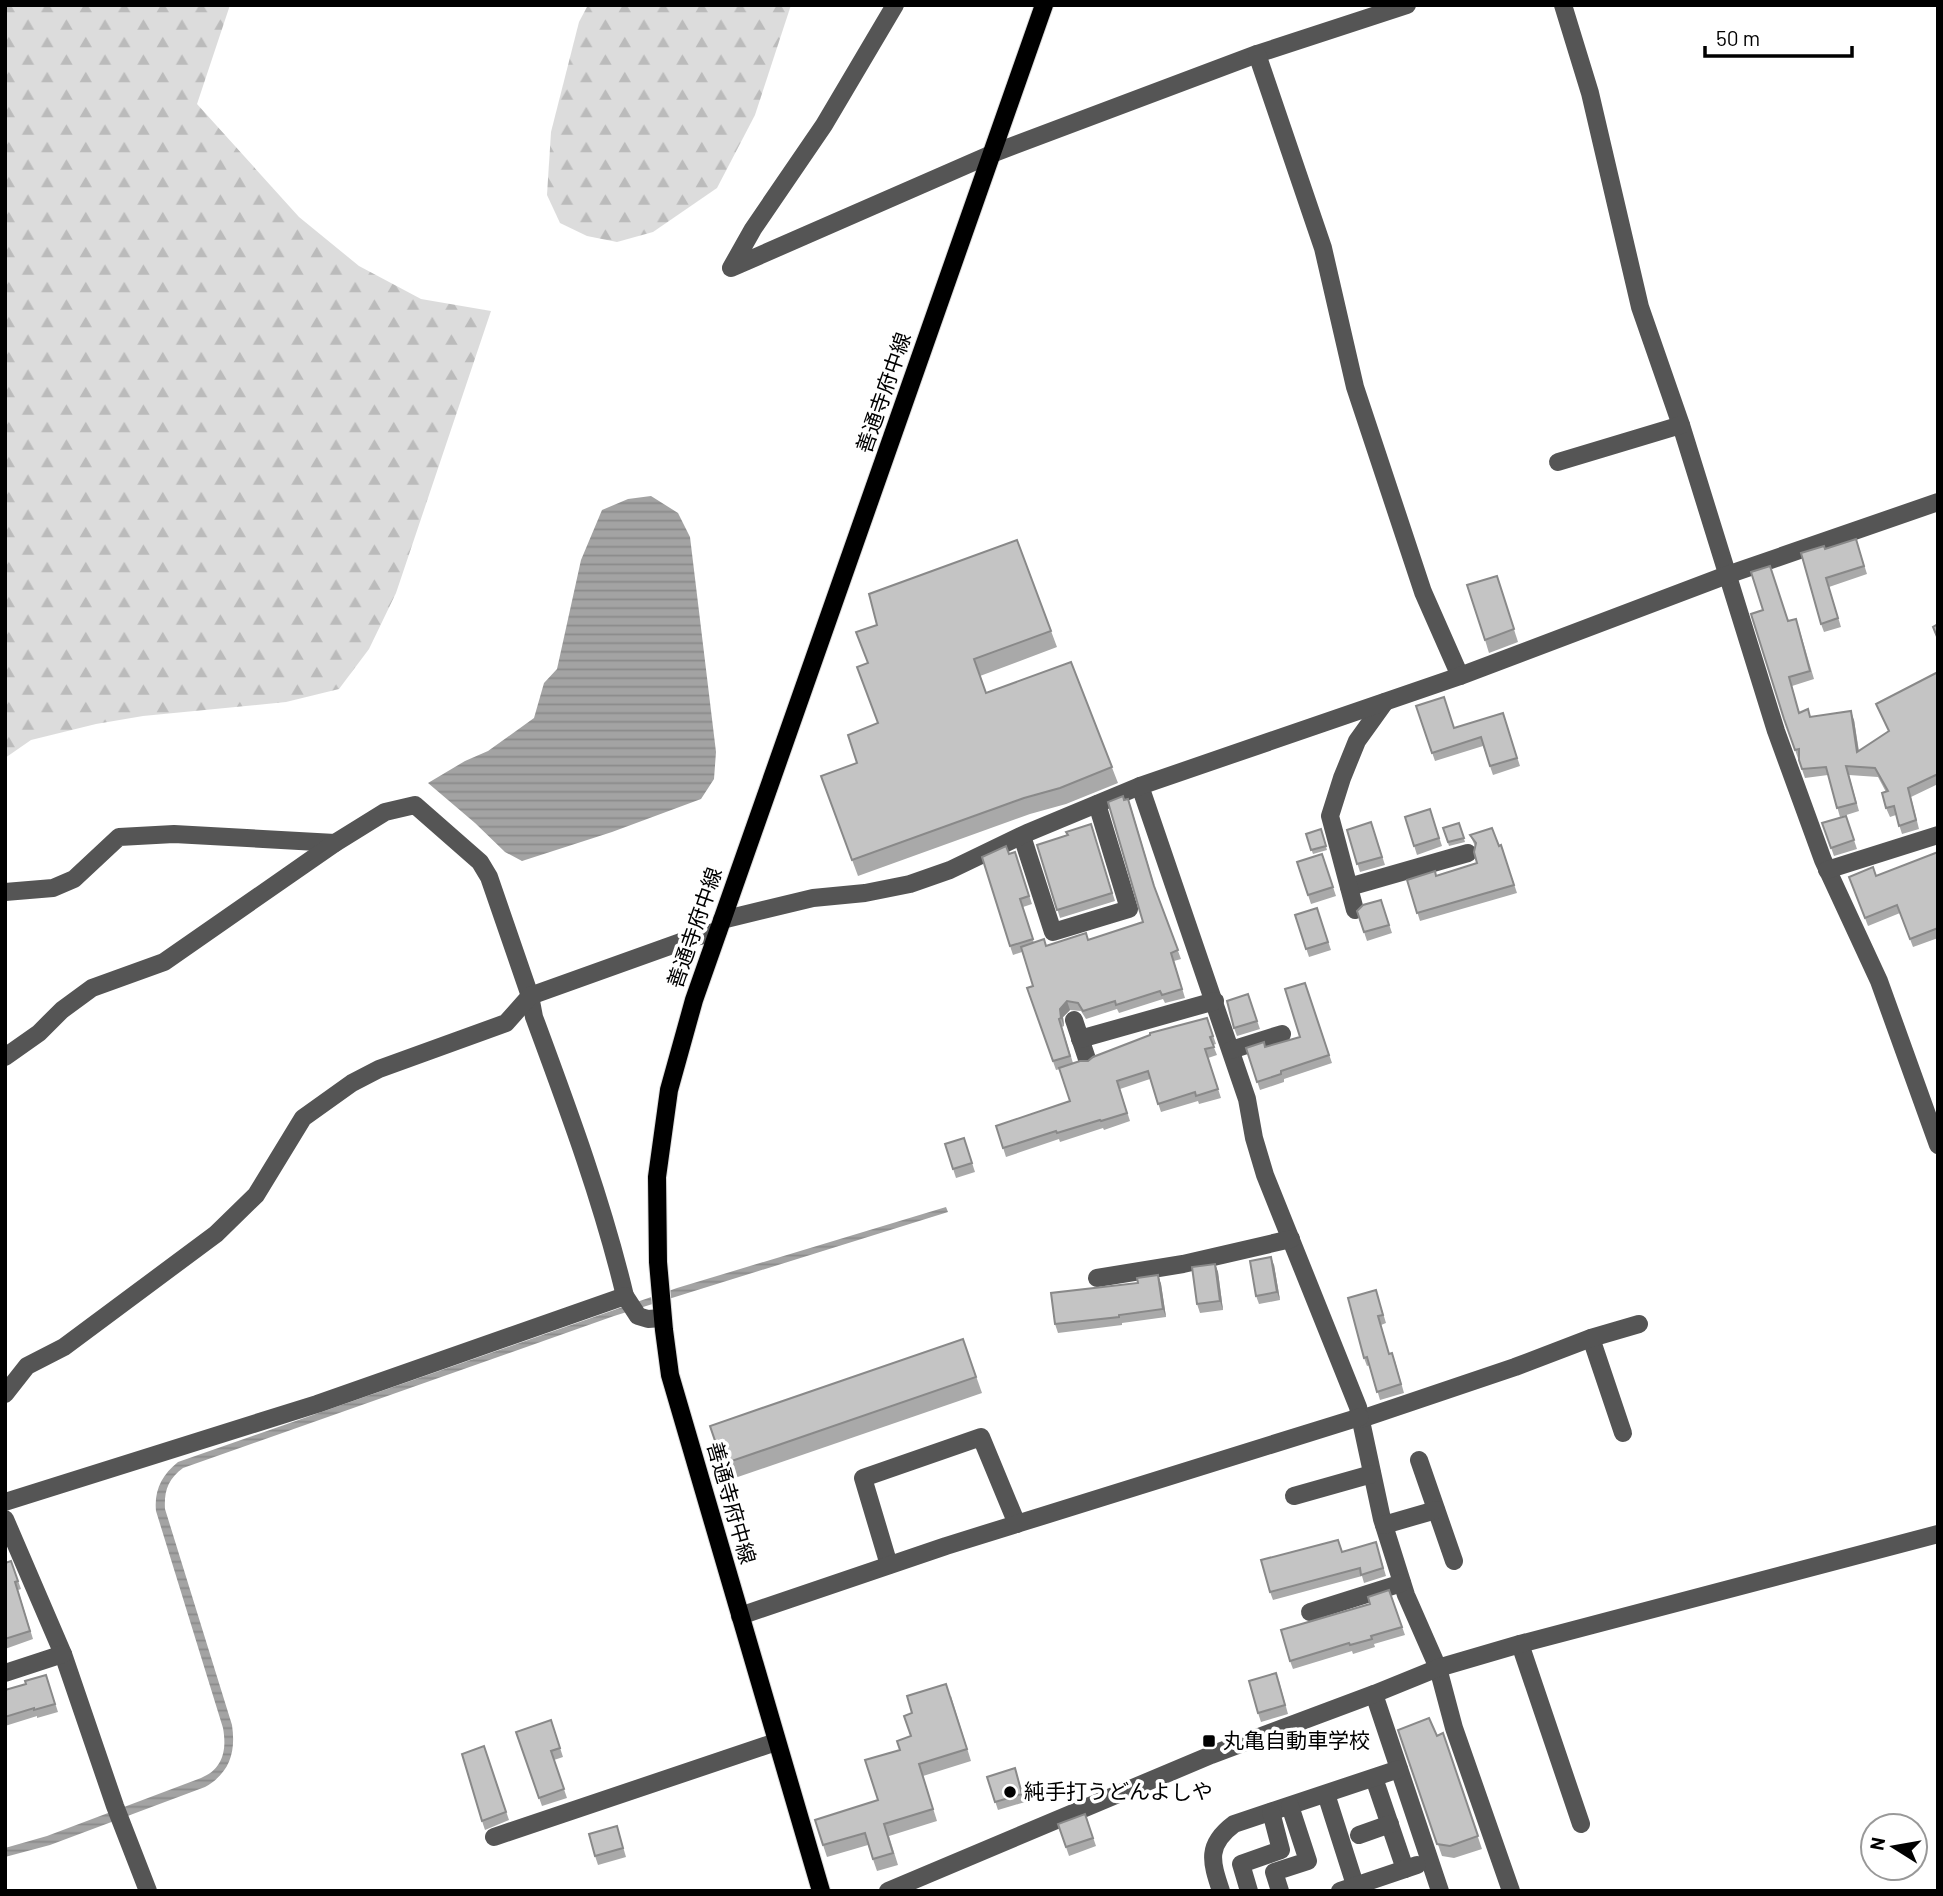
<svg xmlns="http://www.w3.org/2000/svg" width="1943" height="1896" font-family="Barlow,'Noto Sans JP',sans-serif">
	<defs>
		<pattern id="forest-firs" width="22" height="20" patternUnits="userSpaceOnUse" patternTransform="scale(1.75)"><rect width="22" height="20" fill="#dcdcdc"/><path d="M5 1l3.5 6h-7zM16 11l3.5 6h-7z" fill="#bbb"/></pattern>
		<pattern id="water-rules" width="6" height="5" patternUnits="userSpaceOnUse" patternTransform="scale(1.75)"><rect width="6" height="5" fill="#a3a3a3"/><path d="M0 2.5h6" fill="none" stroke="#8b8b8b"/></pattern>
	</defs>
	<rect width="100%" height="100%" fill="#fff"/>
	<g fill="url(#forest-firs)">
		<polygon points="5,5 230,5 197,104 299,217 359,266 421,299 491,311 396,593 369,649 339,689 286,702 143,716 96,724 31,740 5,758"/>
		<polygon points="588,5 791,5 755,115 717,188 653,232 617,242 587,236 560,223 547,195 551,132 579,22"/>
	</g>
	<g fill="url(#water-rules)">
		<polygon points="651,496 678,513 690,537 716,752 714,779 701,799 612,832 522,861 505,852 475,823 428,783 465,761 488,751 534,718 544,683 557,669 581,560 602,510 628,499"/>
		<path d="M946,1207L948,1212L614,1316L183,1468C168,1479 164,1491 165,1509L232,1725C236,1752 230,1773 205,1787L50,1845L5,1857V1848L47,1836L201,1778C223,1769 227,1750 223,1728L156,1511C154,1490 162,1475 178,1462L677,1288Z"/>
	</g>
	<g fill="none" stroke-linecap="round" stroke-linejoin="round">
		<defs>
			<polyline id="major" points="821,1891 670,1375 664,1330 658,1262 657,1177 669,1090 694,1000 1044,5"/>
		</defs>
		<use href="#major" stroke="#dbdbdb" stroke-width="20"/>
		<g stroke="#555" stroke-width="18">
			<polyline points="895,5 824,125 753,229 731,268 994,153 1257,54 1407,5"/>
			<polyline points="1563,5 1590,93 1640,307 1681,425 1776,731 1823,860 1879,981 1938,1145"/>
			<polyline points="1257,54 1323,248 1355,387 1423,592 1460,676"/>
			<polyline points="1558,462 1681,425"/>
			<polyline points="1140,786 1247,1099 1254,1138 1265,1175 1358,1407 1382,1519 1406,1595 1438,1668 1454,1728 1511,1891"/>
			<polyline points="1022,836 1053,932 1129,909 1097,804"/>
			<polyline points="1827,870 1938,835"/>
			<polyline points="1349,887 1468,853"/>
			<polyline points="5,892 53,888 74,879 119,837 174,834 335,843"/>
			<polyline points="1355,910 1330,816 1342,778 1357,741 1385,702"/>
			<polyline points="722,920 813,898 865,893 910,884 950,870 1027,833 1140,786 1460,676 1727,575 1938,502"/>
			<polyline points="1074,1020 1087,1059"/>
			<polyline points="1080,1039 1215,1001"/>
			<polyline points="1231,1050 1282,1034"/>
			<path d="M5,1057L39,1033L62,1010L92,988L164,962L335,843L385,812L415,805L480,862L489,877L530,996L534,1017C568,1109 602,1200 625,1296"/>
			<polyline points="1097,1278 1183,1264 1291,1239"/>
			<polyline points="1591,1338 1623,1433"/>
			<polyline points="5,1394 27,1366 64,1347 216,1234 256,1195 303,1118 352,1083 379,1069 506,1023 530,996 692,938 718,931"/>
			<polyline points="1361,1419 1515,1367 1591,1338 1639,1324"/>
			<polyline points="1419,1460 1454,1561"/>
			<polyline points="1294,1496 1372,1474"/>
			<polyline points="5,1502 317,1404 625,1296 638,1316 648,1319 662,1318"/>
			<polyline points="5,1519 63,1654 115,1806 148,1891"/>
			<polyline points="1384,1525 1436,1510"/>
			<polyline points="889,1565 863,1478 981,1437 1017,1524"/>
			<polyline points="1310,1612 1402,1583"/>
			<polyline points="740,1616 946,1546 1360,1417"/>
			<polyline points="1520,1644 1581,1824"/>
			<polyline points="5,1673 63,1654"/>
			<polyline points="1374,1694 1440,1891"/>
			<polyline points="1374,1778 1405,1869"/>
			<polyline points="1326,1794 1357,1891"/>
			<polyline points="1359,1835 1390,1824"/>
			<polyline points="494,1837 776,1742"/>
			<polyline points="888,1891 1211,1755 1374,1694 1438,1668 1520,1644 1938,1534"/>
			<path d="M1221,1891C1211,1861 1206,1845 1234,1824L1399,1769"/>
			<polyline points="1249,1891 1241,1864 1281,1850 1271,1812"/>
			<polyline points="1280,1891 1274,1872 1308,1861 1290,1806"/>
			<polyline points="1340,1891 1417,1865"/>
		</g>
		<use href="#major" stroke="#000" stroke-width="18"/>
	</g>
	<g fill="#a9a9a9">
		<polygon points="1856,539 1867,574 1829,587 1841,627 1824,632 1821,624 1825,549"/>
		<polygon points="1017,540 1057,647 980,676 986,693 1071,662 1118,783 1066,804 1030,814 858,876 821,776 857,763 878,724 867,663 877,625"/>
		<polygon points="1497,576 1518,642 1489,653 1485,640"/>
		<polygon points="1763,610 1788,621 1799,628 1814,679 1792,686 1799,712 1811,717 1854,720 1859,751 1889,731 1876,704 1938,672 1938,784 1911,797 1919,829 1902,834 1896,815 1890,817 1886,808 1886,792 1878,777 1849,775 1859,811 1840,817 1828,775 1805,778 1784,719"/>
		<polygon points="1416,706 1454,728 1503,713 1520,766 1493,775 1483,746 1435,761"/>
		<polygon points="1124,800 1131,807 1157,894 1181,959 1174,961 1185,998 1165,1003 1163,999 1119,1013 1117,1009 1086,1019 1081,1011 1070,1010 1063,1017 1064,1026 1062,1027 1073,1063 1088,1061 1207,1018 1216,1044 1213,1045 1217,1055 1208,1058 1221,1098 1199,1104 1198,1101 1161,1112 1150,1079 1120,1089 1130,1121 1104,1130 1103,1128 1060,1142 1059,1139 1006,1157 996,1126 1070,1101 1060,1069 1056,1070 1027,988 1033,986 1022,952 1013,955 1010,946 1009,854 1015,852 1032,904 1023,907 1034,943 1046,946 1088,940 1143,922"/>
		<polygon points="1430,809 1442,846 1417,855 1405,817"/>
		<polygon points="1846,816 1857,849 1834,856 1822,823"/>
		<polygon points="1371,822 1385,865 1360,872 1347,830"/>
		<polygon points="1459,823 1465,842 1449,846 1443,828"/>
		<polygon points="1091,824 1115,901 1060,918 1037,845 1068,835"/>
		<polygon points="1321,829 1327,850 1313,854 1306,834"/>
		<polygon points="1470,835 1499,846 1501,845 1517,893 1420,921 1407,880 1436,876 1477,863 1475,846"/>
		<polygon points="1938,852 1938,938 1913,947 1900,913 1868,926 1849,877 1876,876"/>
		<polygon points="1322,854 1336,896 1311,904 1297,862"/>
		<polygon points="1381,900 1392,933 1367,941 1357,911"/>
		<polygon points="1317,908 1331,950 1309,957 1295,915"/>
		<polygon points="1305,983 1332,1063 1284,1079 1284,1082 1260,1090 1246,1048 1265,1047 1300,1037"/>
		<polygon points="1248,994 1260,1029 1237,1036 1234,1028"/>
		<polygon points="964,1138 975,1172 956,1178 945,1144"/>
		<polygon points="1215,1264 1218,1272 1223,1310 1200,1313 1197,1304"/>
		<polygon points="1274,1265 1280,1300 1259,1304 1256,1296"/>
		<polygon points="1158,1275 1161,1284 1166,1317 1122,1323 1122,1325 1058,1333 1055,1324 1138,1283"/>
		<polygon points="1376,1290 1386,1323 1381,1325 1389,1354 1395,1361 1404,1393 1380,1400 1370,1365 1367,1366 1364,1358"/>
		<polygon points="963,1339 982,1393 729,1480 710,1426"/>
		<polygon points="1376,1542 1386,1576 1364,1583 1362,1576 1273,1600 1270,1592 1342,1552"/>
		<polygon points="11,1561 21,1589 18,1590 33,1639 5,1649 5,1563"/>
		<polygon points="1389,1590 1405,1635 1374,1644 1375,1647 1353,1654 1352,1651 1293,1669 1290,1661"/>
		<polygon points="46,1675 58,1712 37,1718 37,1716 5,1726 5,1690 26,1684"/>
		<polygon points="1279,1681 1288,1714 1261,1722 1258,1713"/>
		<polygon points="951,1696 971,1761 923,1776 937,1821 889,1836 898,1865 877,1871 868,1845 827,1857 823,1845 878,1800 900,1750 911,1736 912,1713"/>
		<polygon points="551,1720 563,1757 554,1760 567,1798 542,1806 516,1732"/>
		<polygon points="1398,1730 1437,1736 1443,1733 1482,1849 1454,1858 1442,1856"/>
		<polygon points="484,1746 509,1820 485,1830 482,1821"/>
		<polygon points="1015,1768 1025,1802 998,1810 987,1777"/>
		<polygon points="1085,1814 1096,1846 1069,1856 1058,1824"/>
		<polygon points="617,1826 626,1857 598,1865 595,1856"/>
	</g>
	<g fill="#898989">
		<polygon points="1851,711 1854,720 1860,761 1857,752"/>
		<polygon points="1067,1001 1070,1010 1063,1017 1064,1026 1061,1018 1060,1009"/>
		<polygon points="1271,1257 1274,1265 1280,1300 1277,1292"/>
		<polygon points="1215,1264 1218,1272 1223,1310 1220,1301"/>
		<polygon points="1158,1275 1161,1284 1166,1317 1163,1309"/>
	</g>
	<g fill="#c4c4c4" stroke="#898989" stroke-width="2">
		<polygon points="1856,539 1864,566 1826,578 1838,618 1821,624 1801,553 1824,546 1825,549"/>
		<polygon points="1017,540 1051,631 974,659 986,693 1071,662 1112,767 1060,788 1024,798 852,860 821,776 857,763 848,735 878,723 857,667 868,663 856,632 877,625 869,594"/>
		<polygon points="1770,566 1788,621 1796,619 1810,671 1789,677 1799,713 1808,709 1810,717 1851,711 1857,752 1889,731 1876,704 1938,672 1938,774 1908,788 1916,820 1899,826 1894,806 1886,808 1882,793 1888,791 1875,768 1846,766 1856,803 1837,808 1826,767 1802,769 1799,760 1799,749 1795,750 1784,719 1751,614 1763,610 1751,572"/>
		<polygon points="1497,576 1514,629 1485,640 1467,585"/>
		<polygon points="1938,624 1938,639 1933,627"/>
		<polygon points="1444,697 1454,728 1503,713 1517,758 1490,766 1481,737 1432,753 1416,706"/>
		<polygon points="1123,796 1124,800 1128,799 1154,886 1178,950 1171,953 1182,989 1162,995 1160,991 1116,1005 1115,1001 1083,1011 1078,1003 1067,1001 1060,1009 1061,1018 1059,1019 1070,1056 1053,1061 1027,988 1033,986 1021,947 1044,939 1046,946 1086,933 1088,940 1143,922 1108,802"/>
		<polygon points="1430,809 1439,838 1414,846 1405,817"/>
		<polygon points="1846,816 1854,840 1831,848 1822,823"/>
		<polygon points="1371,822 1382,857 1357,864 1347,830"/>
		<polygon points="1459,823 1464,838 1448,842 1443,828"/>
		<polygon points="1091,824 1112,893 1057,910 1037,845 1068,835 1066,832"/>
		<polygon points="1492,828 1499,846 1501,845 1514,885 1417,913 1407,880 1435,871 1436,876 1477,863 1474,852 1476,843 1470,835"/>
		<polygon points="1321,829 1326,846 1311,850 1306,834"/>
		<polygon points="1006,846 1009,854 1015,852 1029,896 1020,899 1033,939 1010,946 982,857"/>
		<polygon points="1938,852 1938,928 1910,939 1897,905 1865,918 1849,877 1873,867 1876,876"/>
		<polygon points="1322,854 1333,887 1308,895 1297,862"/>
		<polygon points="1381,900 1389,925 1364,932 1357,911 1363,905"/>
		<polygon points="1317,908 1328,942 1306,949 1295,915"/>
		<polygon points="1305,983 1329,1055 1281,1071 1281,1074 1257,1082 1246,1048 1264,1042 1265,1047 1300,1037 1285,989"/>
		<polygon points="1248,994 1257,1021 1234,1028 1227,1001"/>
		<polygon points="1207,1018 1213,1036 1210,1037 1214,1047 1205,1049 1218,1089 1196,1096 1195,1092 1158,1104 1148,1071 1117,1081 1127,1113 1101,1121 1100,1120 1057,1133 1056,1131 1003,1148 996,1126 1070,1101 1059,1068 1080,1061 1088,1061 1093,1057 1150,1035 1150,1033"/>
		<polygon points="964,1138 972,1163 953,1169 945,1144"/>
		<polygon points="1271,1257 1277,1292 1256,1296 1250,1261"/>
		<polygon points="1215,1264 1220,1301 1197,1304 1192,1267"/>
		<polygon points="1158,1275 1163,1309 1119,1315 1119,1317 1055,1324 1051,1293 1138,1283 1137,1278"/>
		<polygon points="1376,1290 1383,1315 1378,1316 1389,1354 1392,1353 1401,1384 1377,1392 1367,1357 1364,1358 1348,1298"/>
		<polygon points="963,1339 976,1377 723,1464 710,1426"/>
		<polygon points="1338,1540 1342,1552 1376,1542 1383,1568 1361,1575 1360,1568 1270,1592 1261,1560"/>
		<polygon points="11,1561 18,1581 15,1582 30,1631 5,1639 5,1563"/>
		<polygon points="1389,1590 1402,1627 1371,1636 1372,1639 1350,1645 1349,1643 1290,1661 1281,1630 1370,1604 1368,1597"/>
		<polygon points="1276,1673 1285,1705 1258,1713 1249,1681"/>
		<polygon points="46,1675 55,1704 34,1710 34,1708 5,1717 5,1690 26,1684 25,1681"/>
		<polygon points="946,1684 967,1749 919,1764 933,1809 884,1824 893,1853 873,1859 865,1833 823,1845 815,1820 878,1800 865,1760 900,1750 897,1741 911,1736 904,1716 912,1713 907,1696"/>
		<polygon points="1429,1718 1437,1736 1443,1733 1478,1836 1450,1846 1437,1844 1398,1730"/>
		<polygon points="551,1720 560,1748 551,1751 564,1789 539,1798 516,1732"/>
		<polygon points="484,1746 506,1812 482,1821 462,1754"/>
		<polygon points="1015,1768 1022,1794 995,1802 987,1777"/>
		<polygon points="1085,1814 1093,1838 1066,1847 1058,1824"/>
		<polygon points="617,1826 623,1848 595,1856 589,1834"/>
	</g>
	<g fill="#000" stroke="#fff" stroke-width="2.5">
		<rect x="1202" y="1734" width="14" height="14" rx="3.5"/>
		<circle cx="1010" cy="1792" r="7"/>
	</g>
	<g text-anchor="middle" stroke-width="7" stroke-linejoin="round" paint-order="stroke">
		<g font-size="21" fill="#000" stroke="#fff">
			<text transform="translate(884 393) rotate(-71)" y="7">善通寺府中線</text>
			<text transform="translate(695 928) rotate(-71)" y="7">善通寺府中線</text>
			<text transform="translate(731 1503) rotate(74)" y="7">善通寺府中線</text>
		</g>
		<g font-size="21" fill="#000" stroke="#fff" text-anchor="start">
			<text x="1223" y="1748">丸亀自動車学校</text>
			<text x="1024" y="1799">純手打うどんよしや</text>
		</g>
	</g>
	<rect width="1943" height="1896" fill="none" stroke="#000000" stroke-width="14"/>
	<g transform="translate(1894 1847) rotate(281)"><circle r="33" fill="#ffffff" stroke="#999999" stroke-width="2"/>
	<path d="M0-5L12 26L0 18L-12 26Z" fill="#000000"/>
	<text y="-10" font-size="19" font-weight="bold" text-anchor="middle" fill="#000000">N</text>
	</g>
	<path d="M1705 46v10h147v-10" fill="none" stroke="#000000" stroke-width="3.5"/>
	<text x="1716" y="46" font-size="21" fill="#000000" stroke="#ffffff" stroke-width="5" paint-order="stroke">50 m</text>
</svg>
